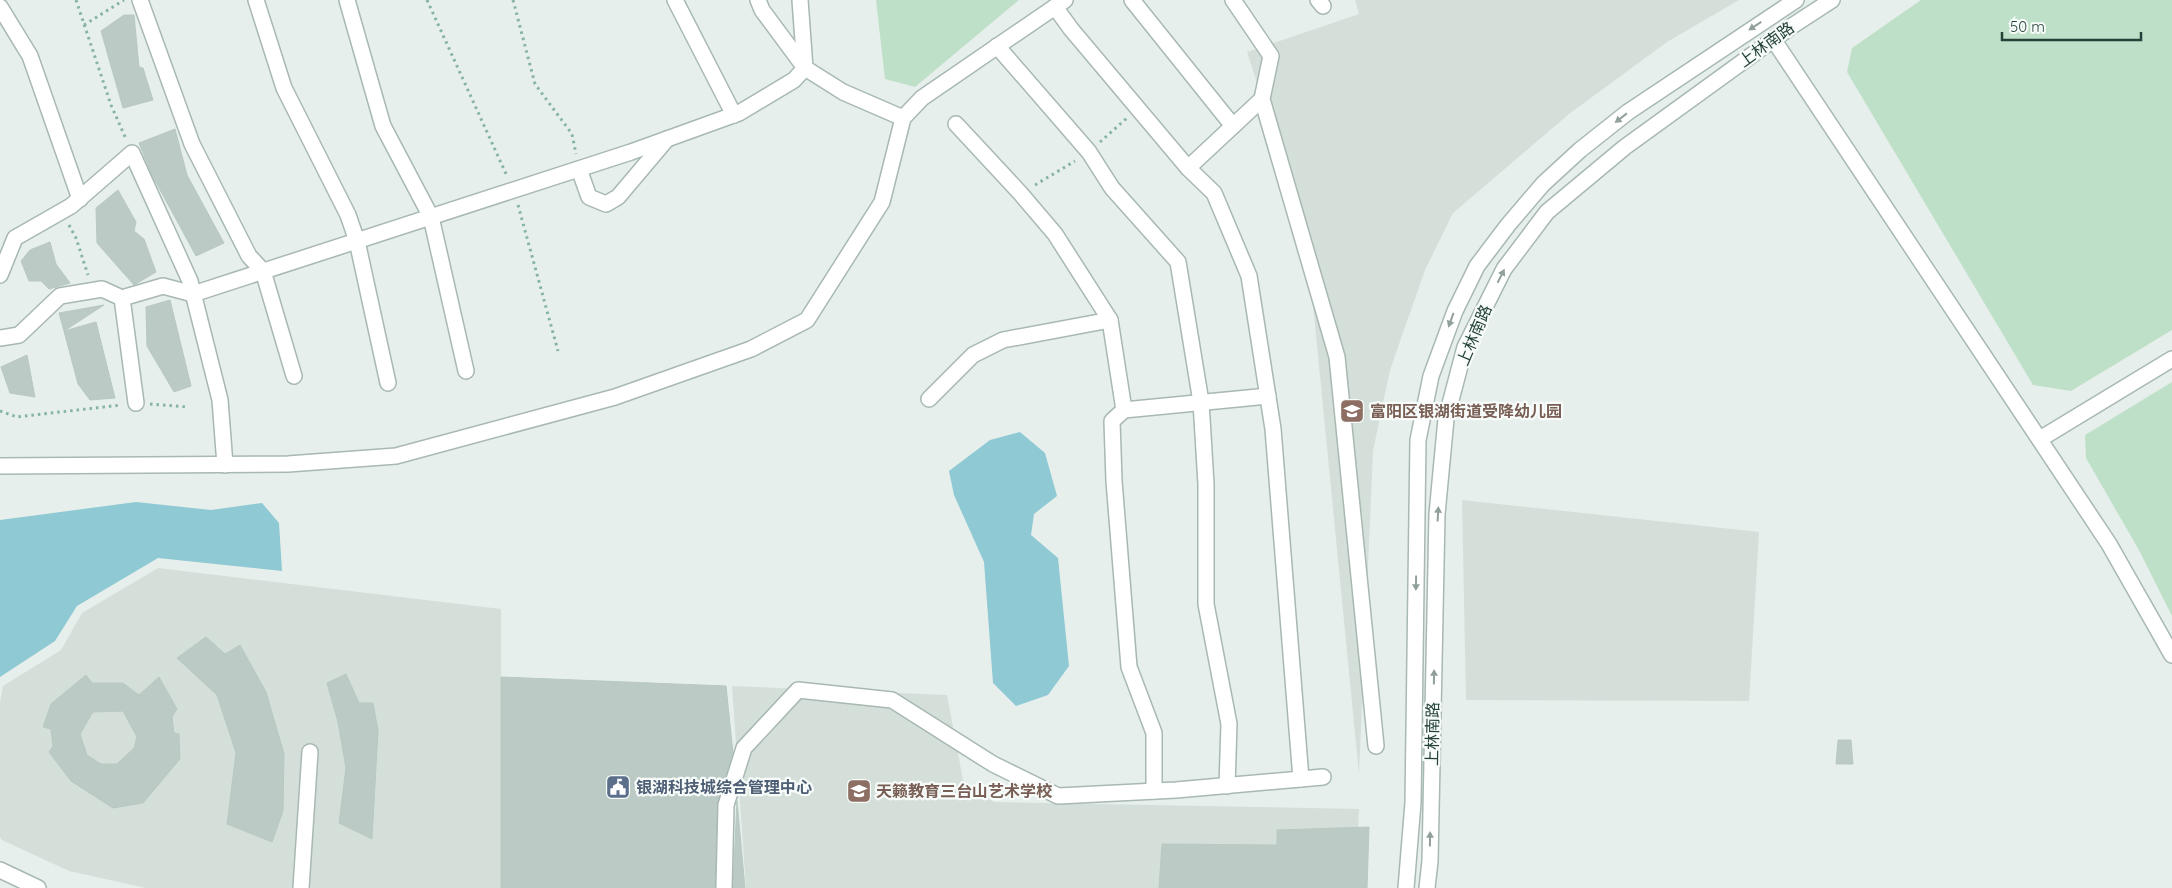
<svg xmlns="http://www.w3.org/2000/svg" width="2172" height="888" font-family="Quicksand,'Noto Sans SC',sans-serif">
	<rect width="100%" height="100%" fill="#e6efeb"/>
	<g fill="#d4dfda">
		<polygon points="1355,0 1739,0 1667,42 1569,114 1453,213 1425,270 1390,370 1373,451 1359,774 1306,233 1247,52 1359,14"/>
		<polygon points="1462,500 1759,532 1749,701 1466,700"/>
		<polygon points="158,568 501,609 501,888 146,888 69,871 2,840 0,837 0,702 3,686 61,650 82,613"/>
		<polygon points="732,686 947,695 963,780 994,802 1359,809 1355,888 746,888"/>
	</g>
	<g fill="#bfe0c8">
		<polygon points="876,0 1019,0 915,87 885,79"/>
		<polygon points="1921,0 2172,0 2172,330 2071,391 2033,385 1847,72 1852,48"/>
		<polygon points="2172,382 2172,616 2140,552 2086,458 2085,435"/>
	</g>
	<g fill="#8ec9d4">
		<polygon points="1020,432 1045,453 1057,496 1034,514 1031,535 1058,558 1069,666 1048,695 1016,706 993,683 984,562 954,495 949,471 990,440"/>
		<polygon points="136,502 211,510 262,503 279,523 282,571 158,558 77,606 55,641 0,677 0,520"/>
	</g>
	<g fill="#bbcac4" stroke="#b8c9c2" fill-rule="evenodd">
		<polygon points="124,15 134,15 139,67 143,68 153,100 123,108 101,31"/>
		<polygon points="175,129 187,175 224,243 196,256 152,175 139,143"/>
		<polygon points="118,190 136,222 134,231 144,239 156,272 134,285 97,243 96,208"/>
		<polygon points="50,242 56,264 70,283 49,289 41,281 29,281 21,261 30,250"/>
		<polygon points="170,300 191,386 174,392 147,346 146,307"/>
		<polygon points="104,305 64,331 59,313"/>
		<polygon points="96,322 115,398 90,400 78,384 64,331"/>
		<polygon points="27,355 35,397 10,393 1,367"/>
		<polygon points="206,637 225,654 240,645 266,692 284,754 283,811 272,842 227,824 236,753 217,695 177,658"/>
		<polygon points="346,674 359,703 373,703 378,731 372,839 339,823 346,768 338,722 327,683"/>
		<path d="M86,675L92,683H123L139,695L159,677L177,709L172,717L174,733L179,734L180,759L143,803L113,808L71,781L49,752L53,746L51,729L43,727L51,704ZM123,711L137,737L134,748L117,764H101L87,755L80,734L93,712Z"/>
		<polygon points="501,677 726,686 733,753 717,805 715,888 501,888"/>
		<polygon points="1838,740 1851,740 1853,764 1836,764"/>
		<polygon points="737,801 745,888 733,888"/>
		<polygon points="1369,827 1367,888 1159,888 1162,844 1277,845 1277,830"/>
	</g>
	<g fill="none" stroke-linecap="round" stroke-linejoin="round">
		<defs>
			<g id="minor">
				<polyline points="140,0 192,144 249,256 263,271 294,376"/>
				<polyline points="256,0 284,88 348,215 357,241 388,383"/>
				<polyline points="347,0 383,126 431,217 466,371"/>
				<polyline points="675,0 734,115"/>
				<polyline points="758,0 762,10 805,68 843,92 903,118"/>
				<polyline points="1132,0 1233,126"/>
				<polyline points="1233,0 1271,56 1262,99 1337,357 1376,746"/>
				<polyline points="1318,0 1323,6"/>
				<polyline points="0,7 30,56 80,199"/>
				<polyline points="1055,7 1071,29 1188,168 1214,193 1249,276 1273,429 1301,779"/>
				<polyline points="1773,39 2109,544 2172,655"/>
				<polyline points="997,46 1089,152 1112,188 1178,262 1201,402 1206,484 1206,604 1229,724 1227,786"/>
				<polyline points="956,124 1021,194 1055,234 1110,320 1124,410 1112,421 1114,481 1129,667 1154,733 1154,791"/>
				<polyline points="1188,168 1262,99"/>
				<polyline points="579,169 589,197 606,204 618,197 667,139"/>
				<polyline points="0,275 15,238 71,206 132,153 190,281 220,400 225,465"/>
				<polyline points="122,298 136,403"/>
				<polyline points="0,338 19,335 60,296 102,289 122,298 163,286 193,294 631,152 739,113 794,80 805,68 800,0"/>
				<polyline points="929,399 973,355 1003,340 1110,320"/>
				<polyline points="1124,410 1268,396"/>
				<polyline points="2040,439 2172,359"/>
				<polyline points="0,466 288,464 396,456 615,397 751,349 807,320 882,202 903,118 922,98 1065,0"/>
				<polyline points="0,870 38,888"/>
				<polyline points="301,888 310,752"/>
				<polyline points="724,888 726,805 744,748 798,690 892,700 993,764 1058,796 1176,790 1323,777"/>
				<polyline points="1406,888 1413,803 1418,440 1431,376 1455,311 1477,266 1508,225 1543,184 1580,150 1628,112 1796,0"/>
				<polyline points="1427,888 1430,861 1437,514 1446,419 1465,347 1504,269 1547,212 1625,147 1792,26 1832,0"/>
			</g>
		</defs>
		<use href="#minor" stroke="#a8b8b2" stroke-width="18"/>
		<g stroke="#86b3a5" stroke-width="3" stroke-dasharray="2.5 4" stroke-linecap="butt">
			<polyline points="76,0 111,105 126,139"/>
			<polyline points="427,0 507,176"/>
			<polyline points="513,0 535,84 572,134 576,154"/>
			<polyline points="84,25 124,0"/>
			<polyline points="1100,142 1127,118"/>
			<polyline points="1035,185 1075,161"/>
			<polyline points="518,205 558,351"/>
			<polyline points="69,225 76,238 88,275"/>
			<polyline points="150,404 187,407"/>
			<polyline points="0,411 17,417 121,405"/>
		</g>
		<use href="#minor" stroke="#fff" stroke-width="15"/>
	</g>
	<defs><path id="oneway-solid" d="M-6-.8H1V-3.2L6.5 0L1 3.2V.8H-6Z" transform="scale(1.25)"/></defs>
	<g fill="#92a09c">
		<use href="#oneway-solid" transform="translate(1755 26) rotate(147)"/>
		<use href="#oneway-solid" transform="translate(1621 118) rotate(142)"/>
		<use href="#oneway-solid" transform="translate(1501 276) rotate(-63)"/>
		<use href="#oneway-solid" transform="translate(1451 320) rotate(110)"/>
		<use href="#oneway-solid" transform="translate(1438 514) rotate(-87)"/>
		<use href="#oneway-solid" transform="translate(1416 583) rotate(91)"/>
		<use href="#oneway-solid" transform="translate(1434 677) rotate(-89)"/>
		<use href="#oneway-solid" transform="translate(1430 839) rotate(-89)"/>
	</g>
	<defs>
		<symbol id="school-square" viewBox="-11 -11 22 22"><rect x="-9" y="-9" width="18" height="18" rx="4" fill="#8d6e63" stroke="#f7fbf9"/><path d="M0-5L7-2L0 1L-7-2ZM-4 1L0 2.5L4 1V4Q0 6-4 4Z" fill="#fff"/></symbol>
		<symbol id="civic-square" viewBox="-11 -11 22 22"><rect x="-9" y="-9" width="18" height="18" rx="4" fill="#5c6f8a" stroke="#f7fbf9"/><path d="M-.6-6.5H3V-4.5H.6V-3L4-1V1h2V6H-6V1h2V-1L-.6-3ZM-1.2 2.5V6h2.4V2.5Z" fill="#fff"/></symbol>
	</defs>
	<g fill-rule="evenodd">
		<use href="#school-square" x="1338" y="397" width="28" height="28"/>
		<use href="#civic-square" x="604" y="773" width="28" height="28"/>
		<use href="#school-square" x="845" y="777" width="28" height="28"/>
	</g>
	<g text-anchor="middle" stroke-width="4.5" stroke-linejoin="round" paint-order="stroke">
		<g font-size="16" fill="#24423a" stroke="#f7fbf9">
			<text transform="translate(1766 44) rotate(-36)" y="6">上林南路</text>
			<text transform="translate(1474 335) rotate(-67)" y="6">上林南路</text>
			<text transform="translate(1432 734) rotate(-89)" y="6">上林南路</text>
		</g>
		<g font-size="16" font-weight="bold" fill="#785e54" stroke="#f7fbf9" text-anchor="start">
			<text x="1370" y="417">富阳区银湖街道受降幼儿园</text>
			<text x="876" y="797">天籁教育三台山艺术学校</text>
		</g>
		<g font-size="16" font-weight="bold" fill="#4e5e75" stroke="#f7fbf9" text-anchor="start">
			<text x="636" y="793">银湖科技城综合管理中心</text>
		</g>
	</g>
	<path d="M2002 32v8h139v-8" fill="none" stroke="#24423a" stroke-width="2.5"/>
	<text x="2010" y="32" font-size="15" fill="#24423a" stroke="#f7fbf9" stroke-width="4" paint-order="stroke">50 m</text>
</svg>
